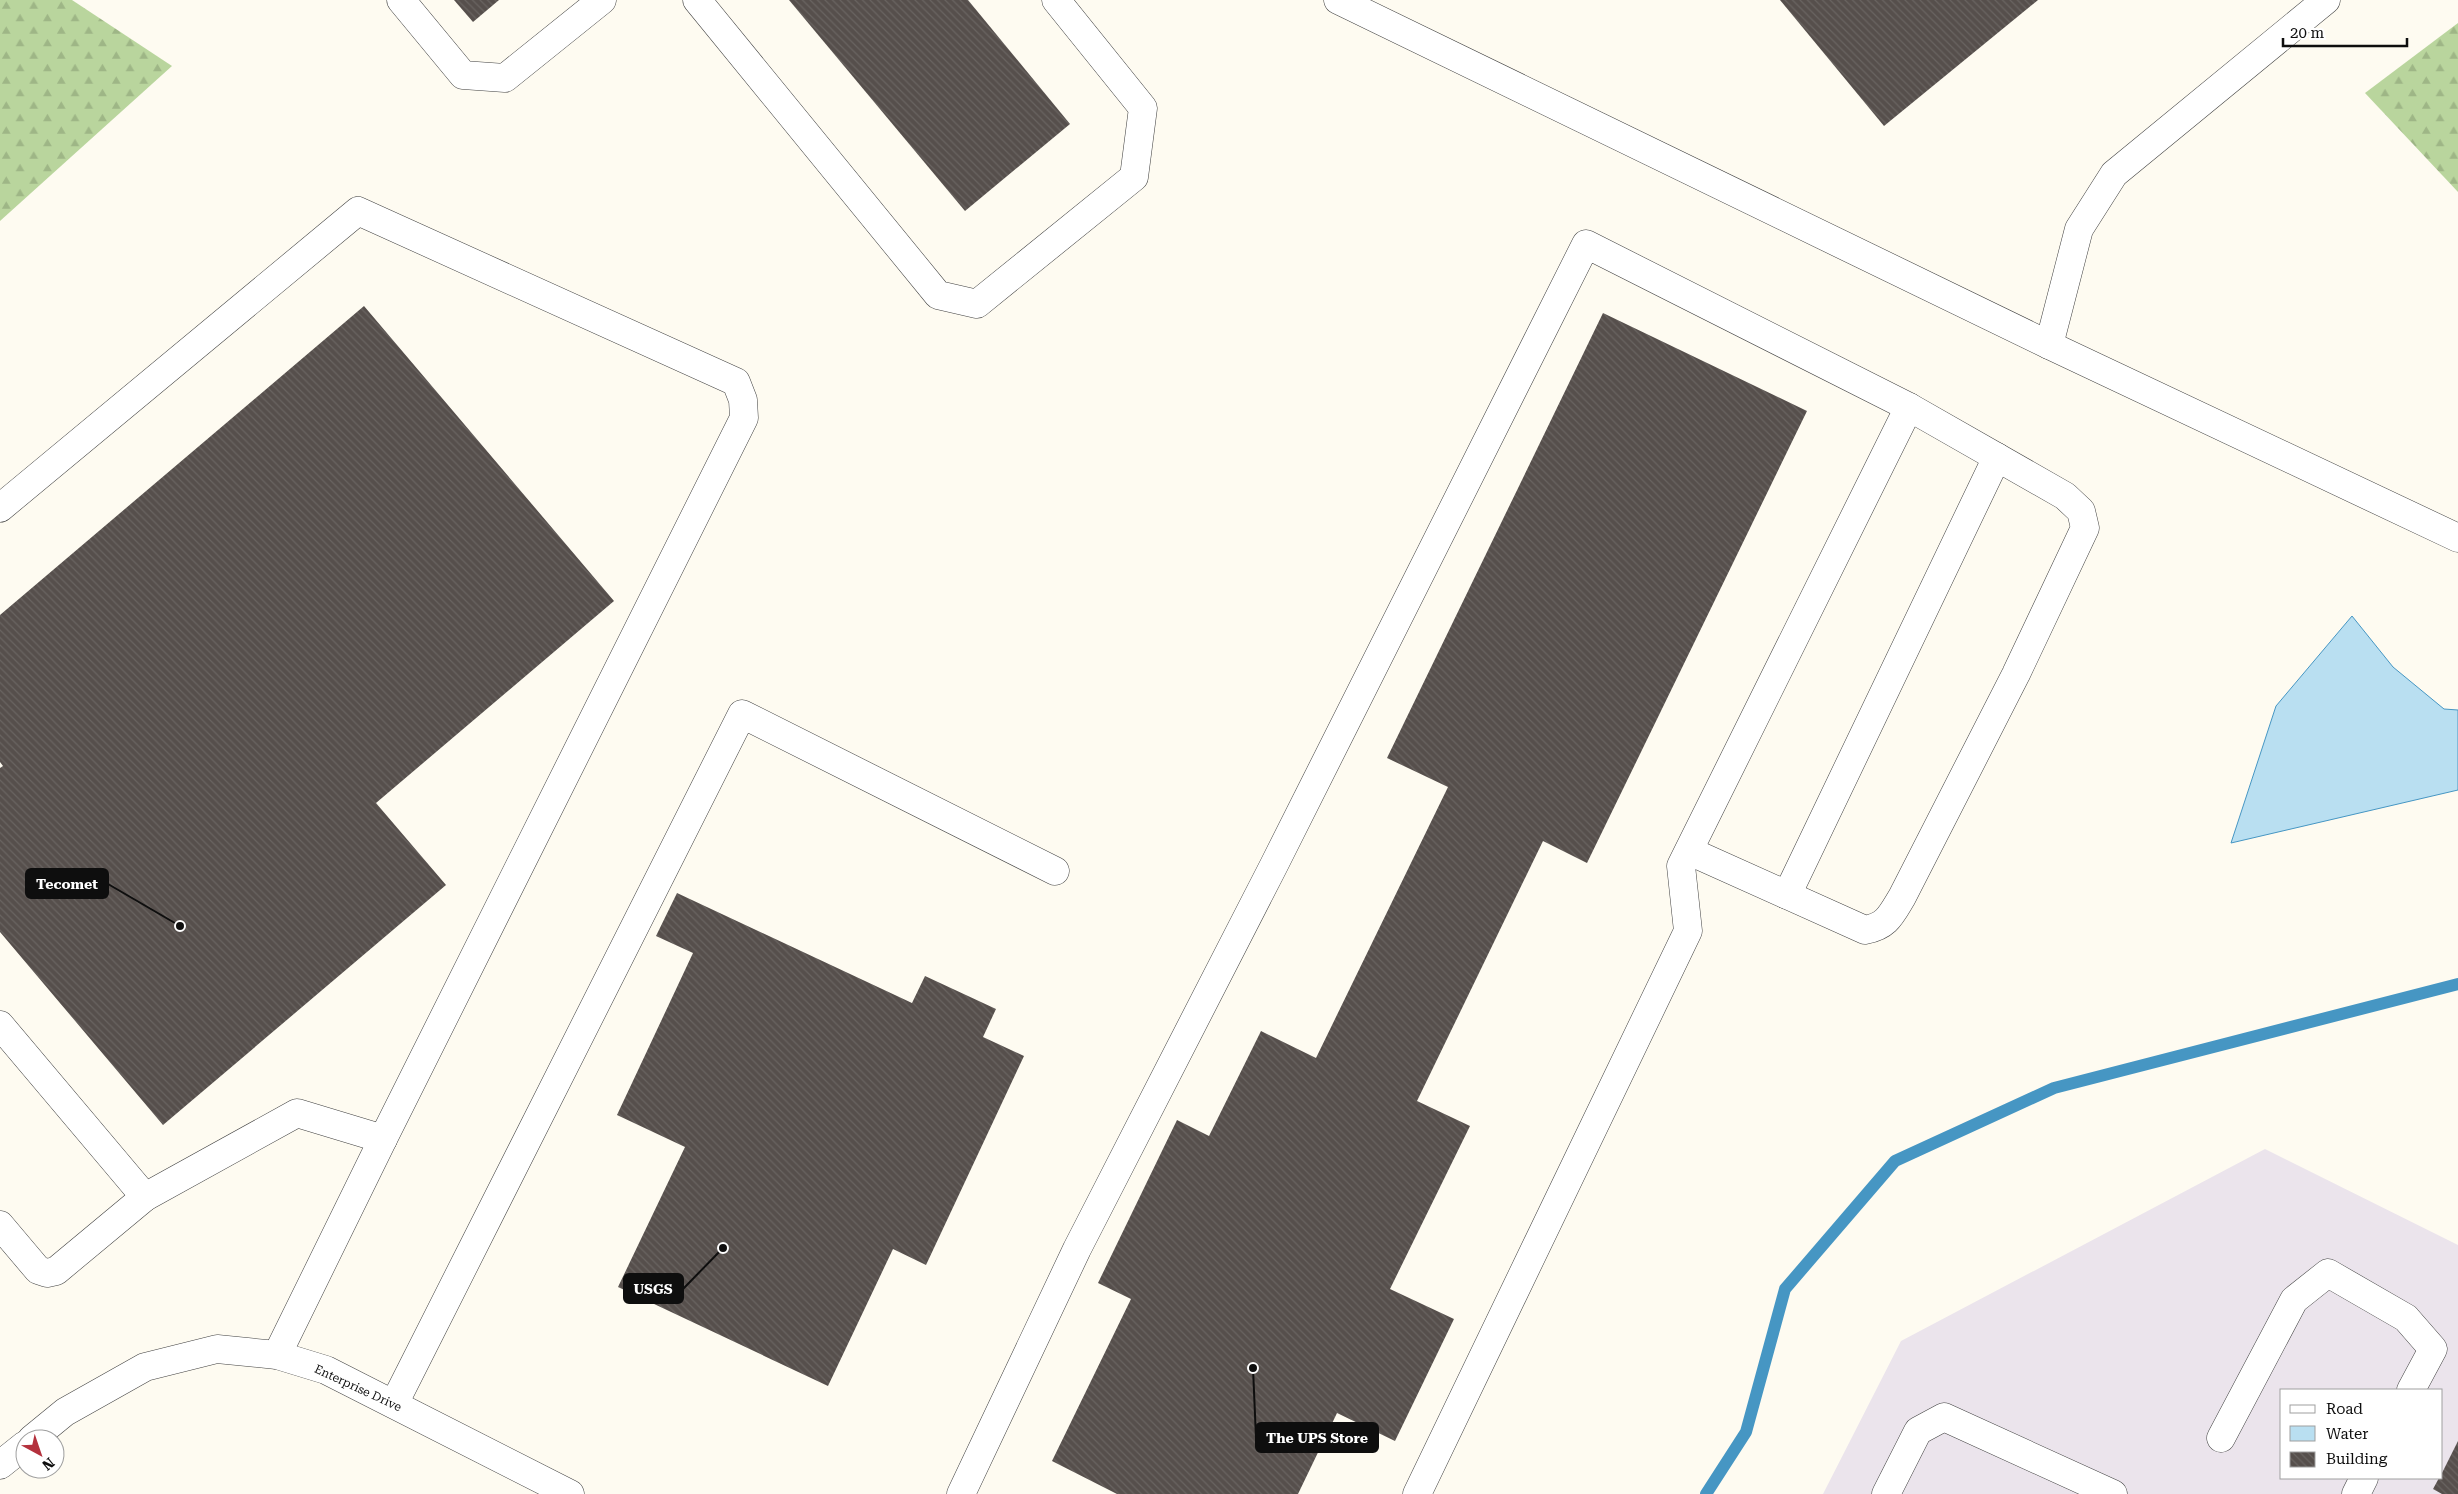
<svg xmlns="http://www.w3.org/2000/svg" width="2458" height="1494" font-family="'Roboto Serif',serif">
	<defs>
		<pattern id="forest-firs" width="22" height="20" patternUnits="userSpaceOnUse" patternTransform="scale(1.25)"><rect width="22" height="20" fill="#b9d59d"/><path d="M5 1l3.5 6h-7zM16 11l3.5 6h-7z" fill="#9eb686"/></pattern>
		<pattern id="building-back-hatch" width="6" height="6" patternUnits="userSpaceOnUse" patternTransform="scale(1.25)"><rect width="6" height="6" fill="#564f4c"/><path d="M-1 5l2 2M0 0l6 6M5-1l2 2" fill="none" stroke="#696461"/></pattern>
	</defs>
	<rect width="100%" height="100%" fill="#fefbf1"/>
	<path fill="#ebe4ec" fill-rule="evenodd" d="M2265,1149L2458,1245V1494H1823L1901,1341ZM2282,1390H2442V1478H2282Z"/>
	<g fill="url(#forest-firs)">
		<polygon points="0,0 72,0 172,66 0,221"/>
		<polygon points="2458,23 2458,192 2365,93"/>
	</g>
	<polygon fill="#b9dff1" stroke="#4696c3" points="2352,616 2393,667 2444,709 2458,710 2458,790 2231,843 2276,706"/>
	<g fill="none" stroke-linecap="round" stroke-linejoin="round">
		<polyline stroke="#4696c3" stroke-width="12" points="1706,1494 1746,1432 1785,1289 1895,1161 2054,1088 2458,984"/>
	</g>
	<g fill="url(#building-back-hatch)">
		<polygon points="454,0 499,0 473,22"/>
		<polygon points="789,0 968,0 1070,124 965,211"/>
		<polygon points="1780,0 2038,0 1884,126"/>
		<polygon points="364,306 614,601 376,803 446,885 163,1125 0,932 0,768 3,766 0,762 0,615"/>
		<polygon points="1603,313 1807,411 1587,863 1543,841 1417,1101 1470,1126 1390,1289 1454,1319 1395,1441 1337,1413 1298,1494 1117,1494 1052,1461 1131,1299 1098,1283 1177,1120 1209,1136 1261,1031 1316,1058 1448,787 1387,758"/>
		<polygon points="677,893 912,1003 925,976 996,1009 983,1037 1024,1056 926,1265 893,1249 828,1386 618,1287 685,1147 617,1115 693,953 656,936"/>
		<polygon points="2458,1441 2458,1494 2442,1494 2433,1489 2439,1478 2442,1478 2442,1473"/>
	</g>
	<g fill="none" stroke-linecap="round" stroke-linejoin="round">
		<defs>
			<g id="minor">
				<polyline points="401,0 463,75 505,78 602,0"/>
				<polyline points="697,0 938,295 977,304 1134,177 1143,108 1056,0"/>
				<polyline points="1338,0 2049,345 2458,538"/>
				<polyline points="2049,345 2079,229 2114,174 2326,0"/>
				<polyline points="0,508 358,211 736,382 743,400 744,418 383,1139 277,1355"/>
				<path d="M1689,851L1865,930C1887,926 1891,915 1902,897L2016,674L2085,528L2081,511L2065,496L1909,407"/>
				<polyline points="1787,895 1997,457"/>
				<polyline points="0,1025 145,1197"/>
				<polyline points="0,1225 38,1270 47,1273 56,1271 145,1197 297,1113 383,1139"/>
				<polyline points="394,1404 742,714 1055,871"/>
				<polyline points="2221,1438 2294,1300 2328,1273 2406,1318 2433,1349 2411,1390"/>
				<polyline points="32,1439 65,1412 145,1367 217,1349 277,1355 326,1370 570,1494"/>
				<polyline points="0,1465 25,1445"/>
				<polyline points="961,1494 1077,1249 1274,865 1586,244 1909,407 1681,866 1688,931 1417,1494"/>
				<polyline points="1886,1494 1918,1431 1944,1417 2113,1494"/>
				<polyline points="2356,1494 2364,1478"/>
			</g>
		</defs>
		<use href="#minor" stroke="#414141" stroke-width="29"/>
		<use href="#minor" stroke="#fff" stroke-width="28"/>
	</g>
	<g text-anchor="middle" stroke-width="5" stroke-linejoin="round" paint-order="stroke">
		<g font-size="12" fill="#0e0e0e" stroke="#fff">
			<text transform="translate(358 1388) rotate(25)" y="4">Enterprise Drive</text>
		</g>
	</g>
	<path fill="none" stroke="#0e0e0e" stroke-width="2" d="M180 926L108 884M723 1248L683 1289M1253 1368L1256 1438"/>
	<g fill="#0e0e0e" stroke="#fff" stroke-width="2">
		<circle cx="180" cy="926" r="5"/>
		<circle cx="723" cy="1248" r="5"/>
		<circle cx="1253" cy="1368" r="5"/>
	</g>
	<g fill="#0e0e0e" stroke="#0e0e0e" stroke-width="2">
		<rect x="26" y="869" width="82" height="29" rx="5"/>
		<rect x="624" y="1274" width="59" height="29" rx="5"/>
		<rect x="1256" y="1423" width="122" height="29" rx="5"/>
	</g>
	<g font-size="14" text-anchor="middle" font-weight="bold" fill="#fff">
		<text x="67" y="889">Tecomet</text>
		<text x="653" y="1294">USGS</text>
		<text x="1317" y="1443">The UPS Store</text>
	</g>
	<rect x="2280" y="1389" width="162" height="90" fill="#ffffff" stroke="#9f9f9f"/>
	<rect x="2290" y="1405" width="25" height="8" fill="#ffffff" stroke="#9f9f9f"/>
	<text x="2326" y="1414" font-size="15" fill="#0e0e0e">Road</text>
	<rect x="2290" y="1426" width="25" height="15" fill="#b9dff1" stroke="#9f9f9f"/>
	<text x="2326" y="1439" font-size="15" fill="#0e0e0e">Water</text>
	<rect x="2290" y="1452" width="25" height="15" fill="url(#building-back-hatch)" stroke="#9f9f9f"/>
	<text x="2326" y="1464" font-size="15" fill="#0e0e0e">Building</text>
	<g transform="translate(40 1454) rotate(140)"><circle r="24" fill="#ffffff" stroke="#9f9f9f"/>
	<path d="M0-4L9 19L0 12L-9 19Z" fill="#b4313d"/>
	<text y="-8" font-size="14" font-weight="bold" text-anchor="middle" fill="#0e0e0e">N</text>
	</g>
	<path d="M2283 38v8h124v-8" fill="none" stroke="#0e0e0e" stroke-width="2.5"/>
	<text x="2290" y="38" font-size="15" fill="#0e0e0e" stroke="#ffffff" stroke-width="4" paint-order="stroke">20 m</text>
</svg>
